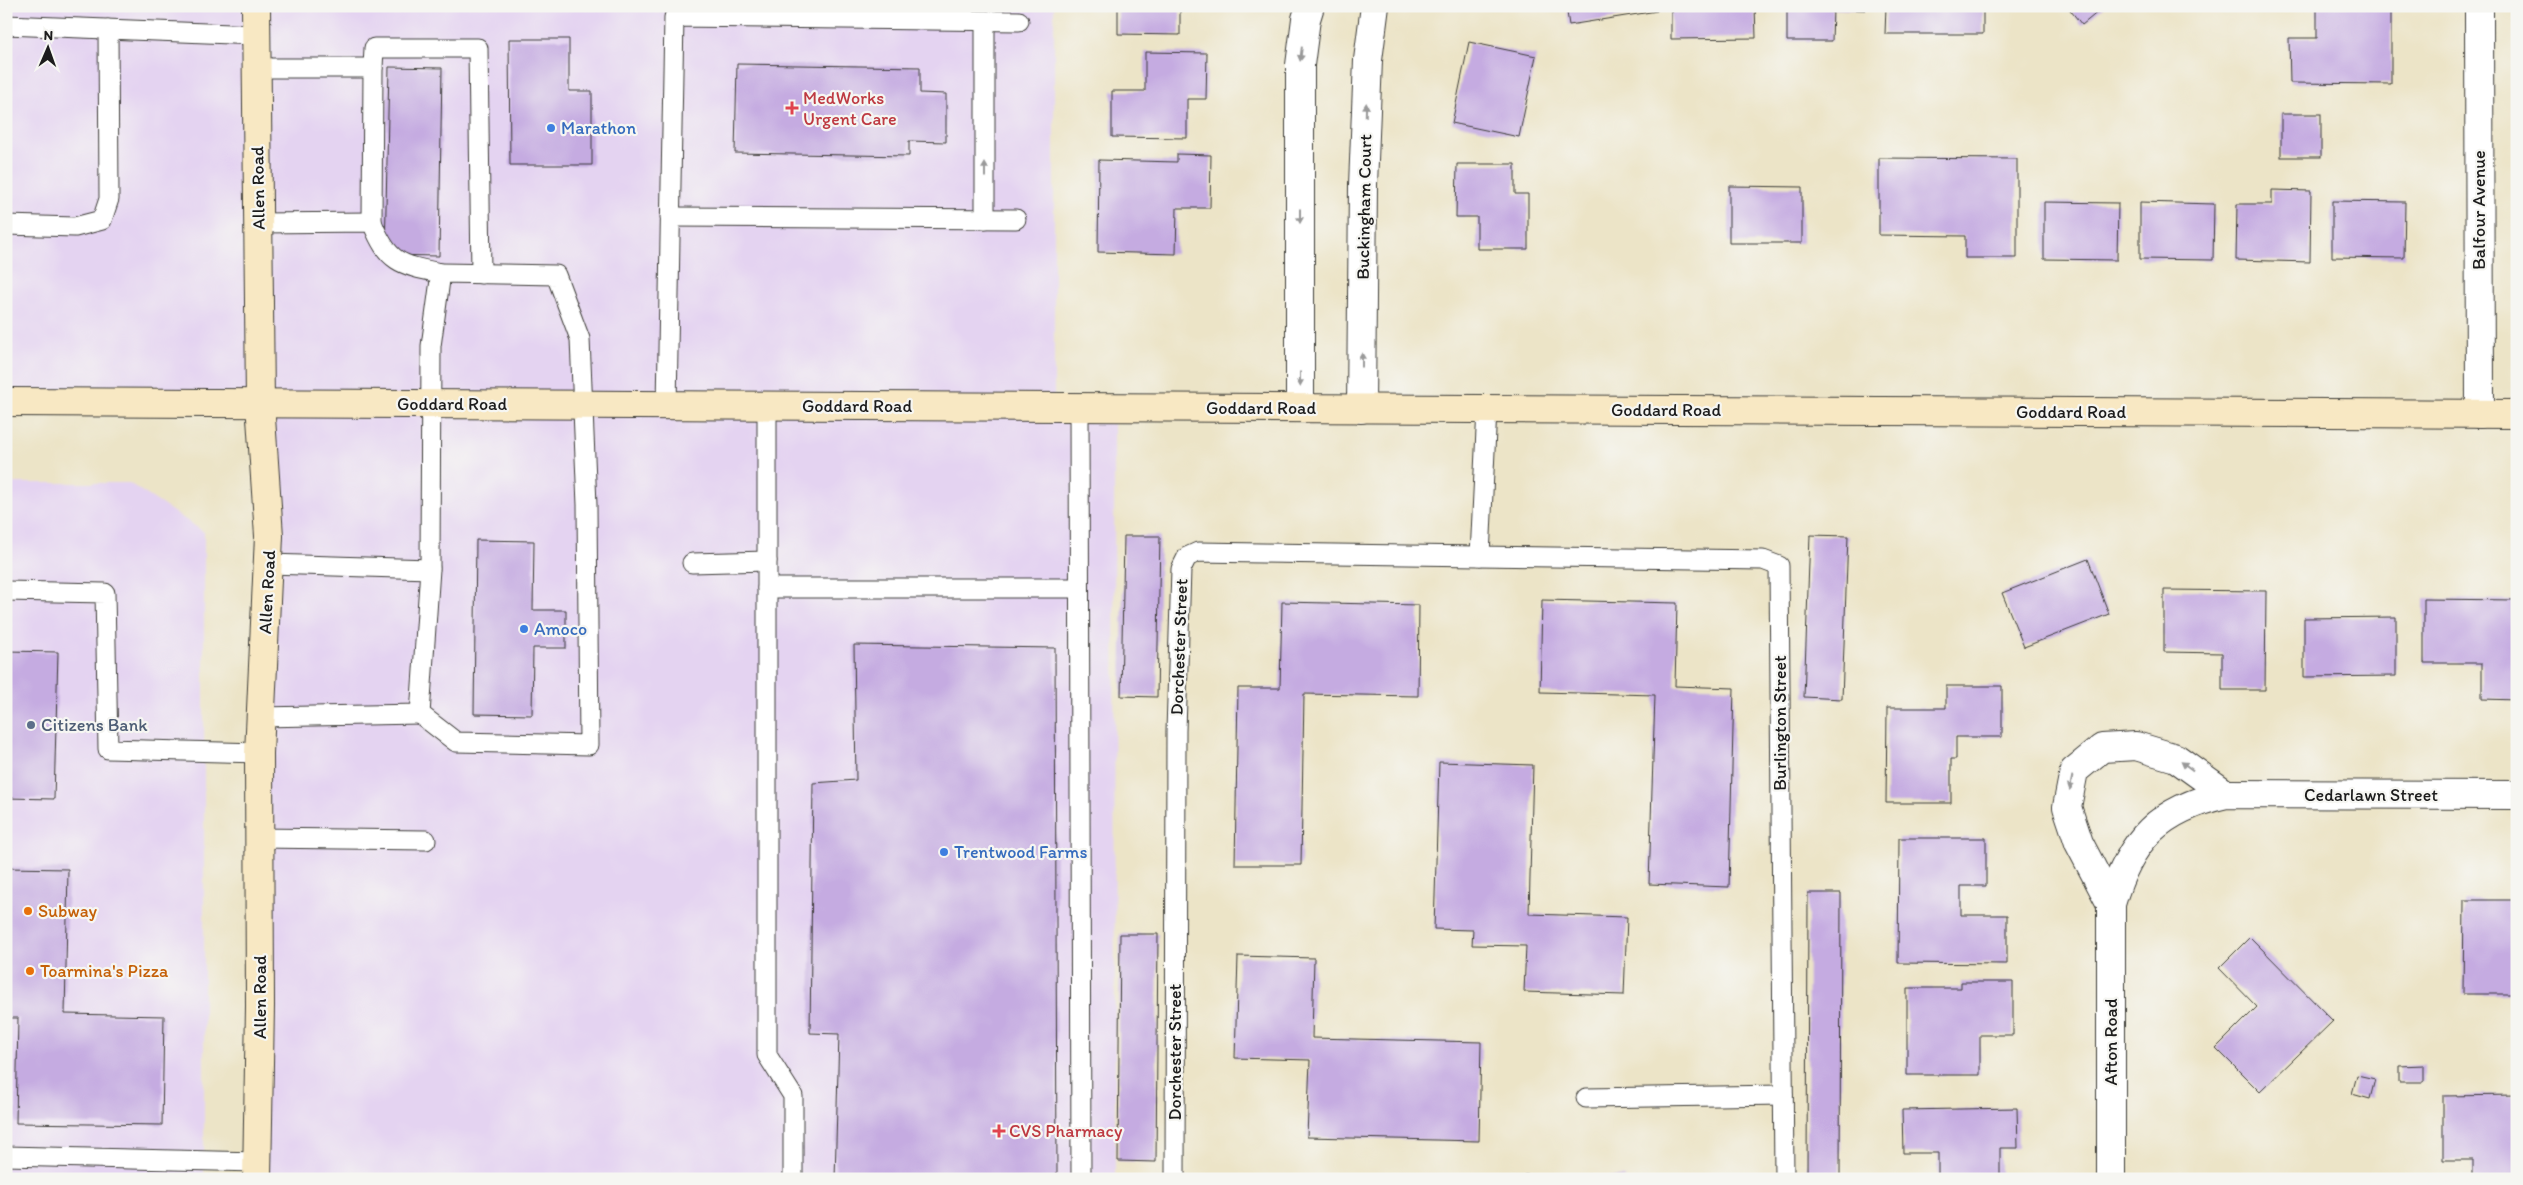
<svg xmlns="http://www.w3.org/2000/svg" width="2523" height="1185" font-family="Itim,sans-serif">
	<rect width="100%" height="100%" fill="#f6f6f2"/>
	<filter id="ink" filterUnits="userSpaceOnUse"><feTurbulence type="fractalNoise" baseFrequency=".02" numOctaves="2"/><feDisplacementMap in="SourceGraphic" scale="10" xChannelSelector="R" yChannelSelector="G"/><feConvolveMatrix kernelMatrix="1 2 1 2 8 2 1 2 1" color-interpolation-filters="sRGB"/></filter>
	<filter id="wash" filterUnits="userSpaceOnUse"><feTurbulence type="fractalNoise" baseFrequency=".0096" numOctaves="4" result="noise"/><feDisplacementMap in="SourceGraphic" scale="20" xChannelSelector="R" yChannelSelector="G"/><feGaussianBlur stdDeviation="1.12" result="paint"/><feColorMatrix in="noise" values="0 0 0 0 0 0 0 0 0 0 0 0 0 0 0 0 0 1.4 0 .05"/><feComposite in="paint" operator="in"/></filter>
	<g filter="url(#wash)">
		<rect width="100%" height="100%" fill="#ece4c7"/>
		<g fill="#e4d3f1">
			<polygon points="6,6 1054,6 1054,407 1114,407 1115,1179 257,1179 260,404 6,402"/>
			<polygon points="6,483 129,483 204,532 204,1179 6,1179"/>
		</g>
		<g id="blocks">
			<g fill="#c5abe1">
				<polygon points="1118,6 1180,6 1180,35 1118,34"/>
				<polygon points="1566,6 1657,6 1657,11 1569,25"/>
				<polygon points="1671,6 1755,6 1756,38 1671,39"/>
				<polygon points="1787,6 1865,6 1865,10 1833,9 1832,41 1787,41"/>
				<polygon points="1886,6 1983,6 1983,34 1885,34"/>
				<polygon points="2067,6 2105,6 2082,25"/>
				<polygon points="2317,6 2391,6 2391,84 2290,83 2289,38 2317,38"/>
				<polygon points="509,39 569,39 569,91 592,91 592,165 510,165"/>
				<polygon points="1469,42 1536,56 1519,137 1452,123"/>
				<polygon points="1145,52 1207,53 1206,99 1187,99 1187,138 1112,137 1112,91 1145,91"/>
				<polygon points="737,64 920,67 920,93 946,94 946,142 909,141 909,156 735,153"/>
				<polygon points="389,67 442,68 439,256 385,255"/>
				<rect x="2281" y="114" width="40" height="43"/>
				<polygon points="1177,154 1211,155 1210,208 1177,208 1176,254 1098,252 1099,160 1177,162"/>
				<polygon points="1879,158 2017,159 2017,258 1965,258 1965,236 1879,235"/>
				<polygon points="1457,164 1515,164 1515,194 1528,194 1528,249 1477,249 1477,217 1456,217"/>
				<polygon points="1729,186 1802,187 1802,243 1729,243"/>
				<polygon points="2272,190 2311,191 2310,262 2236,260 2237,204 2272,204"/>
				<polygon points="2332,201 2405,202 2404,258 2332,257"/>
				<polygon points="2044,202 2118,203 2117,260 2044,259"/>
				<polygon points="2140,202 2214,204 2213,260 2140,259"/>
				<polygon points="1810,535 1848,536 1842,699 1804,697"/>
				<polygon points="1124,536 1160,536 1157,697 1121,696"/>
				<polygon points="476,540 534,541 533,610 566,610 566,648 533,648 532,715 474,714"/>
				<polygon points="2088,559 2109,614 2024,647 2002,593"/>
				<polygon points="2164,590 2266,591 2265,690 2222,690 2222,653 2164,652"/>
				<polygon points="2424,599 2517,600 2517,700 2482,699 2482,663 2424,663"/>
				<polygon points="1542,600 1677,603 1675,686 1734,688 1729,887 1649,884 1655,695 1540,692"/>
				<polygon points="1282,602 1419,605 1418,696 1304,694 1301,865 1235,865 1238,688 1280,688"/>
				<polygon points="2396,617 2396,676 2304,677 2304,618"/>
				<polygon points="854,645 1055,648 1057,1179 835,1179 839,1034 810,1033 813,783 856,780"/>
				<polygon points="6,651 58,652 54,799 6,798"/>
				<polygon points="1946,686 2002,686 2002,737 1956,737 1956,759 1951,759 1951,803 1886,803 1887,708 1946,708"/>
				<polygon points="1439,762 1533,765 1529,914 1627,917 1624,995 1524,992 1526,946 1472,945 1473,930 1434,929"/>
				<polygon points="1899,838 1986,838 1986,886 1961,886 1961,915 2007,915 2007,964 1898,963"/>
				<polygon points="6,868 68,869 65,1014 164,1016 162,1125 16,1123 18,1018 6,1018"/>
				<polygon points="1808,893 1841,893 1840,1179 1807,1179"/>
				<polygon points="2464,900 2517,900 2517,994 2463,994"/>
				<polygon points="1120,934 1158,934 1156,1162 1118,1161"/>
				<polygon points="2250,937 2333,1021 2260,1092 2216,1048 2257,1007 2219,968"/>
				<polygon points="1238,956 1314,958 1312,1038 1481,1042 1479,1141 1307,1137 1310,1060 1235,1058"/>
				<polygon points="1961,982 2013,982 2013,1035 1980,1035 1980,1075 1907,1075 1907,988 1961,988"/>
				<polygon points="2424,1065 2424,1082 2399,1082 2399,1066"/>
				<polygon points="2357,1075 2375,1079 2370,1099 2352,1094"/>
				<polygon points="2517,1095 2517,1179 2473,1179 2473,1160 2443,1160 2443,1096"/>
				<polygon points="2017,1108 2018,1148 2000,1148 2000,1179 1938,1179 1938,1153 1903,1153 1902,1110"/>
				<polygon points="1524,1175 1625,1177 1625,1179 1524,1179"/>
			</g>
		</g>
	</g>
	<g filter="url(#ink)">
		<use href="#blocks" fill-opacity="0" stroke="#3b3a36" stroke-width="1"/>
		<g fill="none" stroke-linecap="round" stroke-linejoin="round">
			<defs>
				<g id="lane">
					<polyline points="6,25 256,35"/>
					<polyline points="256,68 373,68 372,222"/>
					<polyline points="373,68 374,48 478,48 481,274"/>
					<polyline points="670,217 1016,219"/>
					<polyline points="985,219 985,21"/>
					<path d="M258,223L372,222C388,263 400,265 441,273"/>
					<polyline points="6,225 75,227 102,220 109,199 108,29"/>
					<polyline points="667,405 674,17 1019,21"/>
					<polyline points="767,406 767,1055 793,1096 793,1179"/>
					<polyline points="1079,408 1081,1179"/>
					<polyline points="1480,556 1487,409"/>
					<polyline points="692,563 767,561"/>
					<polyline points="767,588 1079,588"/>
					<polyline points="6,591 105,593 108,749 259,753"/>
					<polyline points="420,714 456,742 589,745 587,505 580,339 556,275 441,273 431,346 430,569"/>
					<polyline points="260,717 420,714 430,569 269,564"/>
					<polyline points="258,838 426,840"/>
					<polyline points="1586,1098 1783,1095"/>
					<polyline points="6,1156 257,1162"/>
					<polyline points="1175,1179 1176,731 1181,569 1187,557 1198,552 1763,560 1779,566 1784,1179"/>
				</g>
				<g id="street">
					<polyline points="2479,6 2480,414"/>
					<polyline points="1300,407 1300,65 1306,19 1310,6"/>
					<polyline points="1361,409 1363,185 1368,60 1375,6"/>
					<polyline points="2111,904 2079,843 2067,807 2074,771 2102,748 2136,746 2176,758 2226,794"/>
					<path d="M2111,1179V904C2130,839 2159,809 2226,794L2517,795"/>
				</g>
				<g id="secondary">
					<polyline points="256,6 260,403 269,536 259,753 260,1006 257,1179"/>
					<polyline points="6,402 2517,414"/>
				</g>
			</defs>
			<use href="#lane" stroke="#3b3a36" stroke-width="21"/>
			<use href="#street" stroke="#3b3a36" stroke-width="30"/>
			<use href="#secondary" stroke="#3b3a36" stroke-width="30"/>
			<use href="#lane" stroke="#fff" stroke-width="19"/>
			<use href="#street" stroke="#fff" stroke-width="28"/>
			<use href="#secondary" stroke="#f8e8c3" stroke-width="28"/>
		</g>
		<defs><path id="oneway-solid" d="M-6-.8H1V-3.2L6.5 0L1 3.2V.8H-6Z" transform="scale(1.25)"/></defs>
		<g fill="#999">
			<use href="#oneway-solid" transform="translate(1301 54) rotate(97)"/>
			<use href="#oneway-solid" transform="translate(1366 110) rotate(-88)"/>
			<use href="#oneway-solid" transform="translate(985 170) rotate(-90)"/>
			<use href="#oneway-solid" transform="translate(1300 216) rotate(90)"/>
			<use href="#oneway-solid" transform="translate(1362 360) rotate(-90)"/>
			<use href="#oneway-solid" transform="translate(1300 379) rotate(90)"/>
			<use href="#oneway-solid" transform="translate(2187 766) rotate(-144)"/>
			<use href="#oneway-solid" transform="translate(2071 783) rotate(101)"/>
		</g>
	</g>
	<g fill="#e0444e" stroke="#f6f6f2" stroke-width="2">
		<path d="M789.5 100.5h5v5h5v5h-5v5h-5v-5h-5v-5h5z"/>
		<path d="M996.5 1123.5h5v5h5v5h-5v5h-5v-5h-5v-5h5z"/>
	</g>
	<g fill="#3f7fe0" stroke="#f6f6f2" stroke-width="2">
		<circle cx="551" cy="128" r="5"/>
		<circle cx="524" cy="629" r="5"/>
		<circle cx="944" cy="852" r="5"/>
	</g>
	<circle fill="#5c6f8a" stroke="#f6f6f2" stroke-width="2" cx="31" cy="725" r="5"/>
	<g fill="#e8710a" stroke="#f6f6f2" stroke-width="2">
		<circle cx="28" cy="911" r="5"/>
		<circle cx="30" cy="971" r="5"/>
	</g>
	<g text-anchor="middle" stroke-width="4.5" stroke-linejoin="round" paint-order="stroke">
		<g font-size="18" fill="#be3a42" stroke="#f6f6f2" text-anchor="start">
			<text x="803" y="104">MedWorks<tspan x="803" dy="21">Urgent Care</tspan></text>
			<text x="1009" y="1137">CVS Pharmacy</text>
		</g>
		<g font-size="18" fill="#366cbe" stroke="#f6f6f2" text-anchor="start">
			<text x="561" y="134">Marathon</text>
			<text x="534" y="635">Amoco</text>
			<text x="954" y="858">Trentwood Farms</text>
		</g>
		<g font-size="18" fill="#1c1c1c" stroke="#f6f6f2">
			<text transform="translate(258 188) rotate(-91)" y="6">Allen Road</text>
			<text transform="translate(1364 207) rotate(-89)" y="6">Buckingham Court</text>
			<text transform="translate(2479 210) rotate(-90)" y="6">Balfour Avenue</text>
			<text x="452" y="410">Goddard Road</text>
			<text x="857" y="412">Goddard Road</text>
			<text x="1261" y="414">Goddard Road</text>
			<text x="1666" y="416">Goddard Road</text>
			<text x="2071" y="418">Goddard Road</text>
			<text transform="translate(267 592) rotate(-87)" y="6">Allen Road</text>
			<text transform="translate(1179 647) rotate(-88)" y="6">Dorchester Street</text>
			<text transform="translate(1780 723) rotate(-90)" y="6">Burlington Street</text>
			<text x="2371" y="801">Cedarlawn Street</text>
			<text transform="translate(260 997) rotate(-90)" y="6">Allen Road</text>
			<text transform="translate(2111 1042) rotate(-90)" y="6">Afton Road</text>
			<text transform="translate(1175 1052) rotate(-90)" y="6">Dorchester Street</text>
		</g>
		<g font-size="18" fill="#4e5e75" stroke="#f6f6f2" text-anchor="start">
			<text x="41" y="731">Citizens Bank</text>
		</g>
		<g font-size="18" fill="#c56008" stroke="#f6f6f2" text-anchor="start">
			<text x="38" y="917">Subway</text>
			<text x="40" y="977">Toarmina's Pizza</text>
		</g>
	</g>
	<rect width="2523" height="1185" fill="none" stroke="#f6f6f2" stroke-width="25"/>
	<g transform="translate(48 48) rotate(2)" stroke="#f6f6f2" stroke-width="4" paint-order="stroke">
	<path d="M0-4L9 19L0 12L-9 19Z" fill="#1c1c1c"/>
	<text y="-8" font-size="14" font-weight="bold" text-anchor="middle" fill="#1c1c1c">N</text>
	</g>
</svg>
